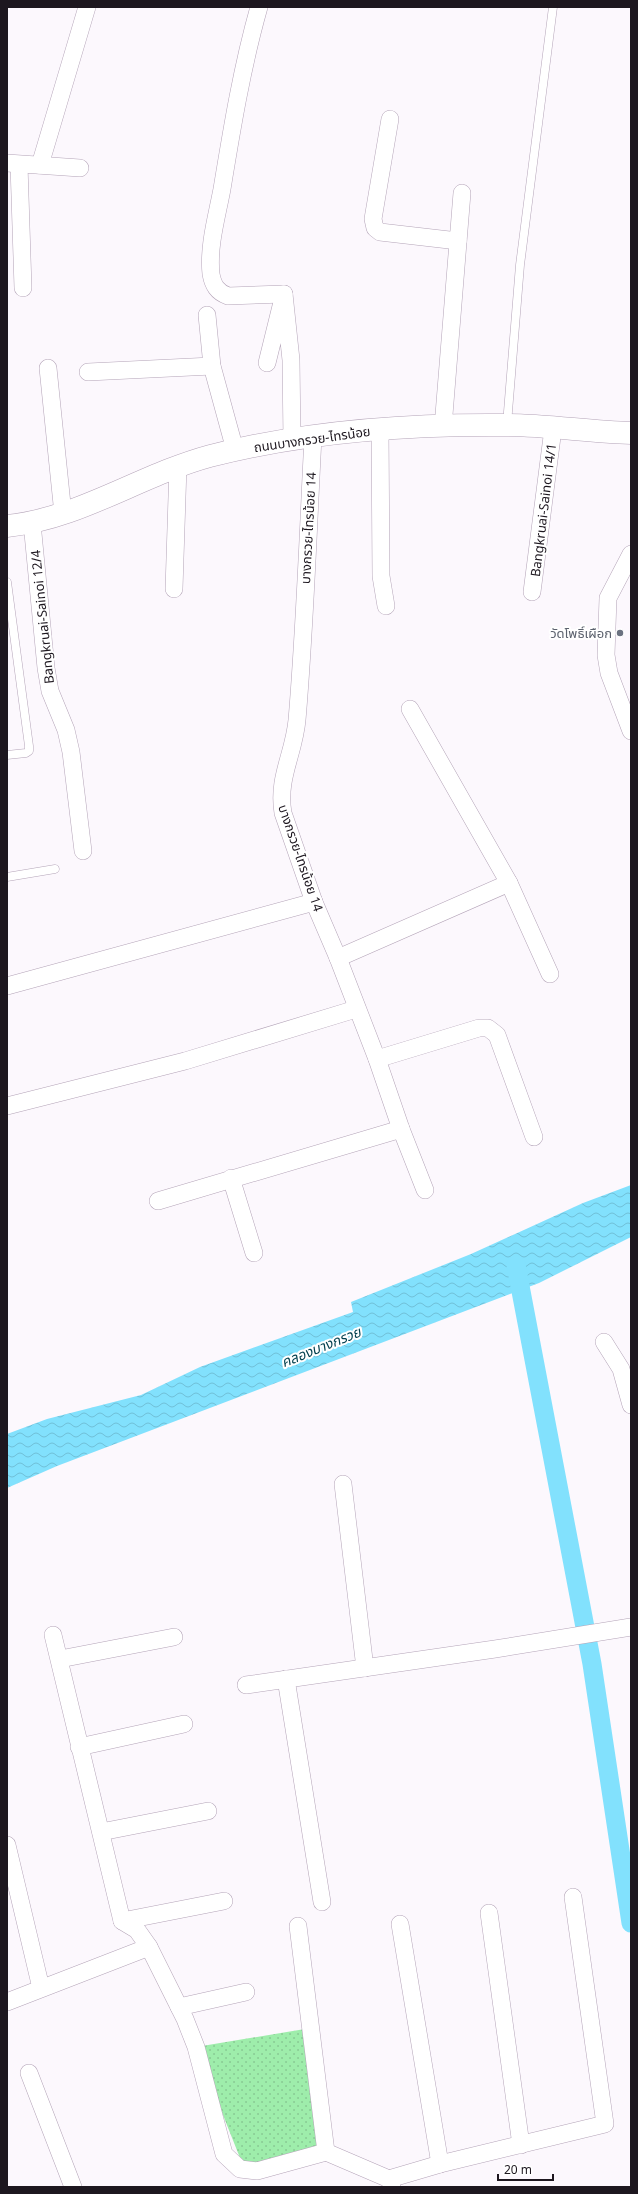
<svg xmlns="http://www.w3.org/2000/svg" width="638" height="2194" font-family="'Noto Sans','Noto Sans Thai',sans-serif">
	<defs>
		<pattern id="park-dots" width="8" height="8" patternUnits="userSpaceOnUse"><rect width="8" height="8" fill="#9eedab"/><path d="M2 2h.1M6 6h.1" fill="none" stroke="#88ca93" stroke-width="1.8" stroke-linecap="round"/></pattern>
		<pattern id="water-waves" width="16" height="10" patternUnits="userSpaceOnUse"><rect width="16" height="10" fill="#82e1fd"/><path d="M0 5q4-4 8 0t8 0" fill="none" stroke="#70c0d8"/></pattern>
	</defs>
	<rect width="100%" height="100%" fill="#fcf8fd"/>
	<polygon fill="url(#park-dots)" points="311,2028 326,2152 244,2168 196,2047"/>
	<polygon fill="url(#water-waves)" points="631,1185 631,1237 539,1283 57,1466 7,1488 7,1434 47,1419 141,1395 200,1367 353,1312 351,1302 471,1254 583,1203"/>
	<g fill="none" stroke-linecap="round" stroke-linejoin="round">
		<polyline stroke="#82e1fd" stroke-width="19" points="516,1265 592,1664 631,1923"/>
		<defs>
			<g id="lane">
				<polyline points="507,424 520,265 553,7"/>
				<polyline points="7,582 29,746 29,751 26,753 7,755"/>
				<polyline points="7,877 55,869"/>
			</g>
			<g id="street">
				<path d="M259,7C242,67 232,128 222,189C217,216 208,246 211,274C213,285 217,292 228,296L284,294"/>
				<polyline points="390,119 373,219 375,228 380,232 458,241"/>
				<polyline points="7,163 80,168"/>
				<polyline points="19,165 23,288"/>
				<polyline points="40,165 87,7"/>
				<polyline points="207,315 212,366 235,450"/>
				<polyline points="267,363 284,294 291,360 292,441"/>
				<polyline points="48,368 63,514"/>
				<polyline points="88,372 212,366"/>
				<polyline points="443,427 462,193"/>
				<polyline points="380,429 381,576 386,606"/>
				<path d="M313,437C308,532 305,627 297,720C294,754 277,778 283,813L314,902L338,958L377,1059L401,1129L425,1190"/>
				<polyline points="32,523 46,668 50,691 66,730 71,752 83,851"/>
				<polyline points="631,554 608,598 606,655 609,673 631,731"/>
				<polyline points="174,589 178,466"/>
				<polyline points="532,592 553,429"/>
				<polyline points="410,709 509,883 550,974"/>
				<polyline points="338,958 509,883"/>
				<polyline points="7,986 314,902"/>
				<polyline points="377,1059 479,1028 488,1028 497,1035 534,1137"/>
				<polyline points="7,1106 185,1061 356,1009"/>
				<polyline points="231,1178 254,1253"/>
				<polyline points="158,1201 401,1129"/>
				<polyline points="604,1342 621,1369 631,1405"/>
				<polyline points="343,1484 365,1668"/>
				<polyline points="53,1635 122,1921 137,1930 149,1947 185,2019 196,2047 224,2154 240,2169 257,2171 326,2152 389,2179 392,2187"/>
				<polyline points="60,1659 174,1637"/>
				<polyline points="286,1679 322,1902"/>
				<polyline points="246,1685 495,1649 631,1627"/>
				<polyline points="79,1747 184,1724"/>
				<polyline points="101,1832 208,1811"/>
				<polyline points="7,1845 41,1988"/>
				<polyline points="489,1913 521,2145"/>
				<polyline points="122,1921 224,1901"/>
				<polyline points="400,1924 440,2164"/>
				<polyline points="298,1926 326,2152"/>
				<polyline points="7,2002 149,1947"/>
				<polyline points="179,2007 246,1992"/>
				<polyline points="29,2073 73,2187"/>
				<polyline points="389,2179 440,2164 605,2124 573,1897"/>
			</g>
			<path id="secondary" d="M7,526C79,519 140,475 210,456C303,432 410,424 506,425C548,425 589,432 631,433"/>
		</defs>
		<use href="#lane" stroke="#b4a4b8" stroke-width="9"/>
		<use href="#street" stroke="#b4a4b8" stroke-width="18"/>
		<use href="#secondary" stroke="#b4a4b8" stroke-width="23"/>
		<use href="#lane" stroke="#fff" stroke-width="8"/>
		<use href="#street" stroke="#fff" stroke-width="17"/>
		<use href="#secondary" stroke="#fff" stroke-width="22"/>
	</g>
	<circle fill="#6b7280" stroke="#fff" stroke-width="1.5" cx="620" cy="633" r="4"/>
	<g text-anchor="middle" stroke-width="4" stroke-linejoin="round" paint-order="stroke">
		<g font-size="13" fill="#1d171f" stroke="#fff">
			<text transform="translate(312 439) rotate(-8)" y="5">ถนนบางกรวย-ไทรน้อย</text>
			<text transform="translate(543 510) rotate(-83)" y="5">Bangkruai-Sainoi 14/1</text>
			<text transform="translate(308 528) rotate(-87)" y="5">บางกรวย-ไทรน้อย 14</text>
			<text transform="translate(42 617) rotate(-96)" y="5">Bangkruai-Sainoi 12/4</text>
			<text transform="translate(301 858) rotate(71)" y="5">บางกรวย-ไทรน้อย 14</text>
		</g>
		<g font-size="13" fill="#5b616d" stroke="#fff" text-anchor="end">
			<text x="612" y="638">วัดโพธิ์เผือก</text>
		</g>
		<g font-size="14" font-style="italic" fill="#02404e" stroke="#fff">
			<text transform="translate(321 1347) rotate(-22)" y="5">คลองบางกรวย</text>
		</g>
	</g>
	<rect width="638" height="2194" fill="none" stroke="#1d171f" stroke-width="16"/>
	<path d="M498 2174v6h55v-6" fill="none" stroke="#1d171f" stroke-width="2"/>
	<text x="504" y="2174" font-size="12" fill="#1d171f" stroke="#ffffff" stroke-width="3" paint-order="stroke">20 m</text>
</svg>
